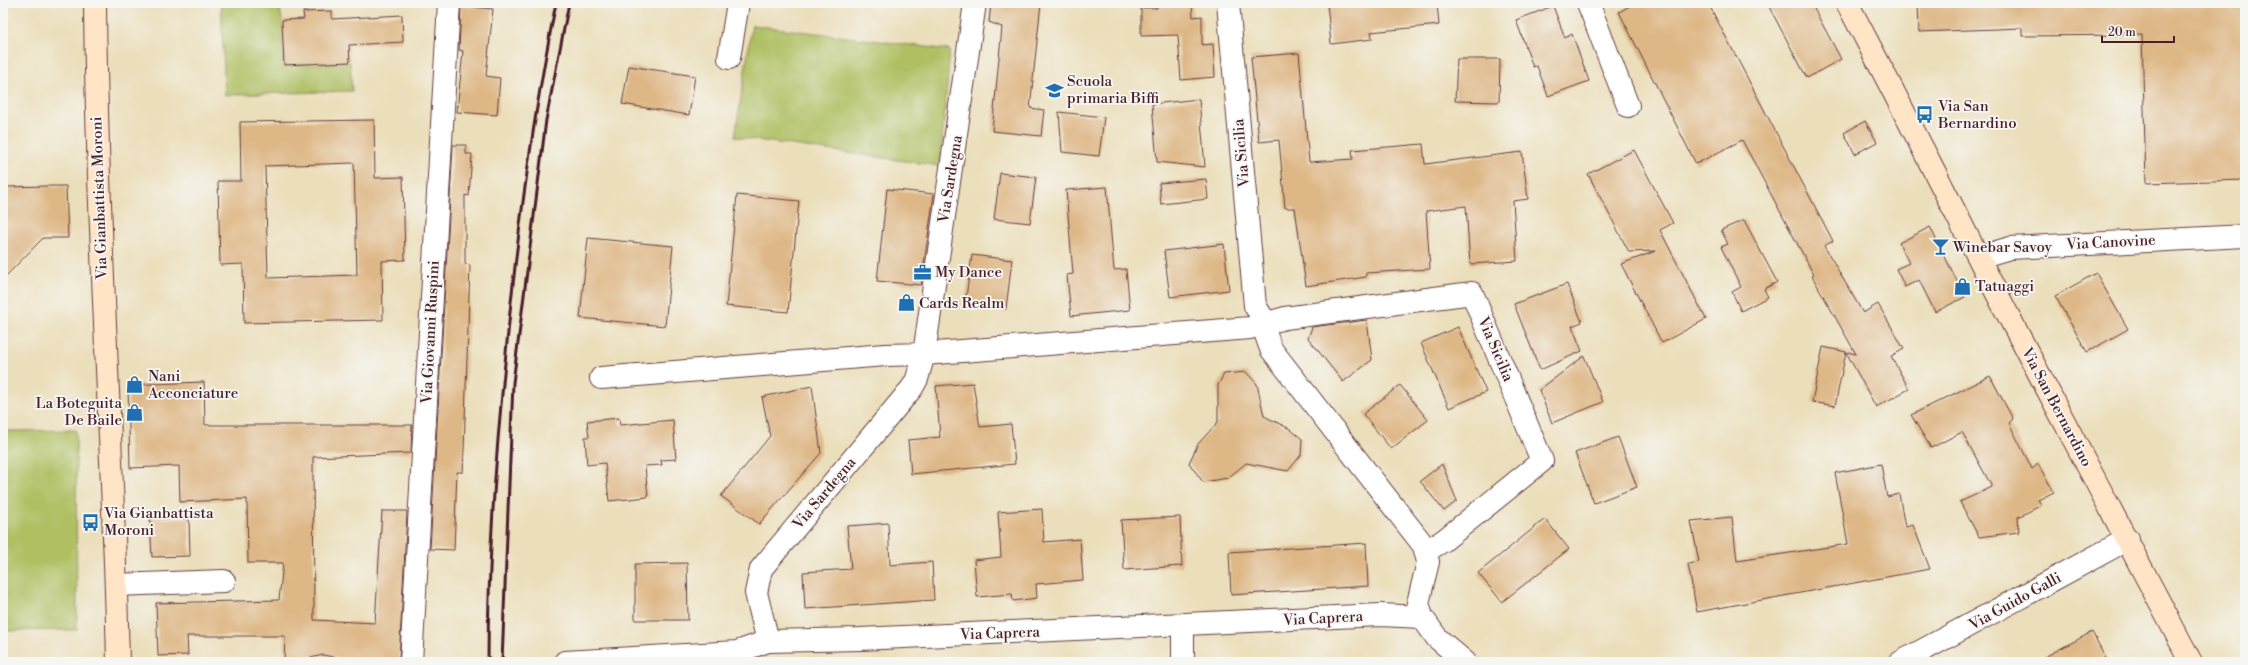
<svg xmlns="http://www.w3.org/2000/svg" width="2248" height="665" font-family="'Libre Bodoni',serif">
	<rect width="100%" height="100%" fill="#f6f6f2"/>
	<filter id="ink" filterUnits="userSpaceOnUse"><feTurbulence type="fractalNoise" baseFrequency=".025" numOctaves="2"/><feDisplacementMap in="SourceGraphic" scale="8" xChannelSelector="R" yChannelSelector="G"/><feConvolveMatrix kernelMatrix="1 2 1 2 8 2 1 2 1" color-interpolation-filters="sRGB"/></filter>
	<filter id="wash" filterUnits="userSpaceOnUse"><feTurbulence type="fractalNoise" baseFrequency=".012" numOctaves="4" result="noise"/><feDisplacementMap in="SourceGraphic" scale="16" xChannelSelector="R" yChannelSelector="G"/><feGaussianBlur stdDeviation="0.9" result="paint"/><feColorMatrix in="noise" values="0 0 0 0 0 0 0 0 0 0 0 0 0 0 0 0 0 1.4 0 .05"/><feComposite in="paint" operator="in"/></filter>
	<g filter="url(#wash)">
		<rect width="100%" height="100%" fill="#ebdeba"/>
		<g fill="#afbf62" stroke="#7c6f46">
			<polygon points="221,3 279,3 282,20 284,65 350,62 352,91 225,95"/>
			<polygon points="752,25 950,50 940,166 735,137"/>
			<polygon points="76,430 77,630 3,631 3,431"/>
		</g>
		<g id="blocks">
			<g fill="#deb786" fill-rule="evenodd">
				<polygon points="991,3 1041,3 1030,108 1044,110 1041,136 992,131 1002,27 989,22"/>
				<polygon points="1157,3 1192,3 1193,17 1202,16 1202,45 1213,44 1215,77 1181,80 1178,35 1141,36 1141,8 1157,8"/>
				<polygon points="1327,3 1437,3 1439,25 1371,32 1372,39 1331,44"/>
				<polygon points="1635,3 1708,3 1833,241 1824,246 1863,313 1878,304 1904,349 1891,356 1909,389 1876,407 1846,352 1835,406 1812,402 1823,347 1856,354 1812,276 1814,275 1742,140 1696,164 1619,12"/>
				<polygon points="1767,3 1811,3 1841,59 1807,78"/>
				<polygon points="1918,3 2245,3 2245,180 2146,183 2142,35 2022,36 2022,28 1919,32"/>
				<polygon points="461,6 493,9 486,76 500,78 497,115 457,112 463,51 459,50"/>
				<polygon points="1553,6 1565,38 1572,34 1589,81 1548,96 1537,66 1533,67 1516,20"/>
				<polygon points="332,11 332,19 402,15 403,42 349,45 350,62 284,65 282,20 304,19 303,12"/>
				<polygon points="1299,53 1309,162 1353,159 1352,150 1423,144 1425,164 1522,152 1528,199 1513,201 1517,261 1470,264 1466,206 1426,211 1430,269 1366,273 1366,277 1306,286 1295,208 1285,208 1279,140 1259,142 1251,57"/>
				<polygon points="1457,59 1500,59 1499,102 1455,101"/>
				<polygon points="629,66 695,76 689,115 622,104"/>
				<polygon points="1199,99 1205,167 1157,162 1152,104"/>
				<polygon points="1059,112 1104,117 1099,156 1062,152"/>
				<path d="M374,120L375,178L403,177L405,260L382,261L383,320L244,323L243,264L220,265L218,181H241L240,122ZM354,163L357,275L268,278L265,166Z"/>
				<polygon points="1865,121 1877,142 1855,154 1844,133"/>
				<polygon points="453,145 466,145 466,154 472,154 469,196 465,195 465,264 470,265 464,451 463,472 457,472 454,550 430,549"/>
				<polygon points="1634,150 1673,223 1660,230 1706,319 1662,343 1621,264 1656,251 1629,252 1588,174"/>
				<polygon points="1000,173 1036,177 1030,223 994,219"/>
				<polygon points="1206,179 1208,199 1161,204 1159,183"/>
				<polygon points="46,186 66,186 68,238 43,238 3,279 3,191 5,191 5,187"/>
				<polygon points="1107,187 1114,270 1126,269 1130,310 1071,316 1067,275 1073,274 1066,190"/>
				<polygon points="887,189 934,194 921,285 877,281"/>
				<polygon points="737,195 799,201 788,312 726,306"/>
				<polygon points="1744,220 1777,282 1764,289 1768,297 1741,311 1732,292 1741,287 1721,247 1728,244 1721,230"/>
				<polygon points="1930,227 1965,297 1935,312 1919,280 1905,287 1896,269 1909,263 1899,243"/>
				<polygon points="588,238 673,246 665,326 580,318"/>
				<polygon points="1224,244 1229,290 1170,297 1164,251"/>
				<polygon points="972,255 1012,260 1006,309 965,304"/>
				<polygon points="2096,273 2128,329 2087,352 2055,296"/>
				<polygon points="1567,284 1582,322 1572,326 1582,351 1540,370 1514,304"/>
				<polygon points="1367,320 1372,360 1343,382 1308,338 1312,327"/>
				<polygon points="1458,327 1486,392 1449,408 1421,343"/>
				<polygon points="1584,356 1603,402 1552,423 1539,390"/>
				<polygon points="1246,372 1257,384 1264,416 1290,429 1302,439 1301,455 1288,471 1246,463 1228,478 1203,482 1189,463 1198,444 1218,422 1218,385 1224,374"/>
				<polygon points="1990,376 2013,419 2009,423 2032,469 2038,464 2054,492 2038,500 2042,505 2018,517 2019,532 1979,537 1960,502 1992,487 1962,432 1931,448 1911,415"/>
				<polygon points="204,382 205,425 412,425 411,453 313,457 314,620 375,623 382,511 407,511 399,660 352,661 323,655 294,662 284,662 285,636 187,636 188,655 158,656 156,603 279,600 283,563 248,563 247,499 180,502 179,466 130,468 128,385"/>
				<polygon points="973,383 980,427 1011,424 1015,464 911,474 908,440 940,437 936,386"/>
				<polygon points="1400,385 1428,420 1391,449 1363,414"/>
				<polygon points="812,386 821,453 759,524 721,496 770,436 762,397"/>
				<polygon points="619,418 620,425 673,420 676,459 661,460 662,465 645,466 648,497 609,501 605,463 587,465 585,437 589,437 587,421"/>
				<polygon points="1618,437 1637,487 1594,503 1575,453"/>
				<polygon points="1442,464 1457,501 1444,511 1420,481"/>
				<polygon points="1881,464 1887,497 1899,494 1905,527 1913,525 1930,569 1697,612 1688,564 1699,562 1691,521 1732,517 1737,561 1848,544 1835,473"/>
				<polygon points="1042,509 1044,542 1080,539 1083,580 1036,584 1037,598 1013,601 1012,594 977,597 974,560 1001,557 998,512"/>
				<polygon points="1180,517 1182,566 1124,570 1121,520"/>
				<polygon points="189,518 190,556 152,557 150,519"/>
				<polygon points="1545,519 1569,549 1502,602 1478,573"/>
				<polygon points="888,523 890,565 932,562 934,600 805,609 803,572 851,569 847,526"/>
				<polygon points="1366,543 1368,586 1231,595 1229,552"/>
				<polygon points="687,563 688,620 635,620 635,564"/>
				<polygon points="2092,632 2108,662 2035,662"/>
			</g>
		</g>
	</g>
	<g filter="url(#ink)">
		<use href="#blocks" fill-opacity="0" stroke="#623c40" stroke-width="1"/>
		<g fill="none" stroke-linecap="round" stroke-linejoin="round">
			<defs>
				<g id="street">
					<polyline points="1228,3 1255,306 1267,324 1266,335 1271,349 1424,546 1428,562 1418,603 1422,617 1437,638 1465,662"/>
					<polyline points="1588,3 1628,106"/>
					<polyline points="729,58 738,3"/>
					<polyline points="1979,257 2010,248 2245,236"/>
					<polyline points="601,378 885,355 924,354 975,3"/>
					<polyline points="116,585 224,581"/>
					<polyline points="1183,625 1183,662"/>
					<polyline points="768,641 756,593 761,569 912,388 917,379 924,354 1250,328 1285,318 1472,293 1542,461 1443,541 1426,551"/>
					<polyline points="411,662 449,3"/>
					<polyline points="565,662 737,652 768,641 860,639 1380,615 1422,617"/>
					<polyline points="1901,662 2128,539"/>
				</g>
				<g id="secondary">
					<path d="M95,3C97,223 113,442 118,662"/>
					<path d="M1847,3C1902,106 1954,211 2008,315C2068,431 2131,546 2191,662"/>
				</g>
			</defs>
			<use href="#street" stroke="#623c40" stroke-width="24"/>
			<use href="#secondary" stroke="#623c40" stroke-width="24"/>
			<use href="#street" stroke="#fff" stroke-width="22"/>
			<use href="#secondary" stroke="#ffe4c6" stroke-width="22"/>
			<g stroke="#4a1f2b" stroke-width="3">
				<path d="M488,662C488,562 495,462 505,363C516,242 532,122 556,3"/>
				<polyline points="502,662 513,383 546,120 569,3"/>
			</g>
		</g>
	</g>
	<defs>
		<symbol id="school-bare" viewBox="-9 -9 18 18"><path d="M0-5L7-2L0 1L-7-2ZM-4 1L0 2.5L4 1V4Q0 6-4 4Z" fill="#1f6fb2" stroke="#f6f6f2" stroke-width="2.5" paint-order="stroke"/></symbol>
		<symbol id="bus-bare" viewBox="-9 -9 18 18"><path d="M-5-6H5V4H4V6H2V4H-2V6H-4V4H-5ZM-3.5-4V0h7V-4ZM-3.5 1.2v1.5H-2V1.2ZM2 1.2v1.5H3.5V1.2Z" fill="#1f6fb2" stroke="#f6f6f2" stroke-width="2.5" paint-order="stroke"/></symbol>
		<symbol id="bar-bare" viewBox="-9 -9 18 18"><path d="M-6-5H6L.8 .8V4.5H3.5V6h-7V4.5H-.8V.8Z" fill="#1f6fb2" stroke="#f6f6f2" stroke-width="2.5" paint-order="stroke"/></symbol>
		<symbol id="office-bare" viewBox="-9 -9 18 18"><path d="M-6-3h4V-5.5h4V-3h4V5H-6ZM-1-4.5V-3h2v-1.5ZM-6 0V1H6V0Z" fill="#1f6fb2" stroke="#f6f6f2" stroke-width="2.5" paint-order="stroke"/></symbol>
		<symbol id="shop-bare" viewBox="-9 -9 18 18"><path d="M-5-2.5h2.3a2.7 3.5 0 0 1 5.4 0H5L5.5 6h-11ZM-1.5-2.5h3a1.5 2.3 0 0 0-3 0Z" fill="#1f6fb2" stroke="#f6f6f2" stroke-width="2.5" paint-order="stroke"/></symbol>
	</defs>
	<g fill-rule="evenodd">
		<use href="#school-bare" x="1042" y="78" width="25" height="25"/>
		<use href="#bus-bare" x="1912" y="102" width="25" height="25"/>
		<use href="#bar-bare" x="1928" y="234" width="25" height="25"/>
		<use href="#office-bare" x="910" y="260" width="25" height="25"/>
		<use href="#shop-bare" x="1950" y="274" width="25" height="25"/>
		<use href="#shop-bare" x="894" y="290" width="25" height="25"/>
		<use href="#shop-bare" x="122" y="372" width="25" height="25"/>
		<use href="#shop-bare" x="122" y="400" width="25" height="25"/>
		<use href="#bus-bare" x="78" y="510" width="25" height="25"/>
	</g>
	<g text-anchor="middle" stroke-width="3.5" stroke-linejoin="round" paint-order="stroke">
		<g font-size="15" fill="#4a1f2b" stroke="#f6f6f2" text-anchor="start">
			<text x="1067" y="86">Scuola<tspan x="1067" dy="17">primaria Biffi</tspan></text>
			<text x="1938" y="111">Via San<tspan x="1938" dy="17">Bernardino</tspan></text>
			<text x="1953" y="252">Winebar Savoy</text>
			<text x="935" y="277">My Dance</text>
			<text x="1975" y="291">Tatuaggi</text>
			<text x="919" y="308">Cards Realm</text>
			<text x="148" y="381">Nani<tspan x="148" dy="17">Acconciature</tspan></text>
			<text x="122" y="408" text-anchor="end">La Boteguita<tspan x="122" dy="17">De Baile</tspan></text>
			<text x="104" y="518">Via Gianbattista<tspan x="104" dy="17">Moroni</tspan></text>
		</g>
		<g font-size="15" fill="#4a1f2b" stroke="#f6f6f2">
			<text transform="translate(1241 153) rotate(-95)" y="5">Via Sicilia</text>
			<text transform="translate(950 179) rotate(-81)" y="5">Via Sardegna</text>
			<text transform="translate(99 198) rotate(-92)" y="5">Via Gianbattista Moroni</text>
			<text transform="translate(2111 242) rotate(-3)" y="5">Via Canovine</text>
			<text transform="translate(430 332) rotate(-87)" y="5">Via Giovanni Ruspini</text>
			<text transform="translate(1496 349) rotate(67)" y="5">Via Sicilia</text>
			<text transform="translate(2057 407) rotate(62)" y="5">Via San Bernardino</text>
			<text transform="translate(824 493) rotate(-50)" y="5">Via Sardegna</text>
			<text transform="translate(2015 601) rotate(-29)" y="5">Via Guido Galli</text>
			<text transform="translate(1323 618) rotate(-3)" y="5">Via Caprera</text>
			<text transform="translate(1000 633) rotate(-2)" y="5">Via Caprera</text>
		</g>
	</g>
	<rect width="2248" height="665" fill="none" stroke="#f6f6f2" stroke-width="16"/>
	<path d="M2102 36v6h72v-6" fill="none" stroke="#4a1f2b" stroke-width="2"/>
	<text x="2108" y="36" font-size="12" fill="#4a1f2b" stroke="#f6f6f2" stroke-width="3" paint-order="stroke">20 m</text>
</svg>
